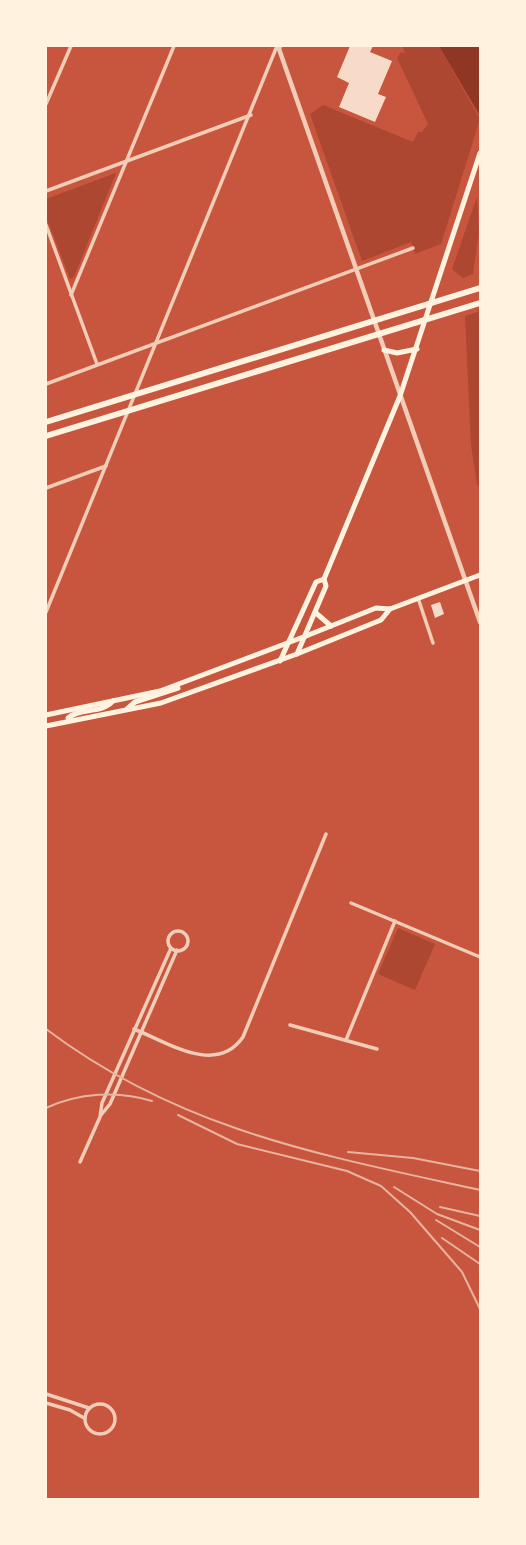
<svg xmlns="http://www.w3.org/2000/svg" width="526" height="1545" font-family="'PT Sans Narrow',sans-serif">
	<rect width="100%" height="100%" fill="#c8553d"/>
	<g fill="#ae4732">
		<polygon points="402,46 439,46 480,119 441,244 415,254 411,242 362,261 310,114 323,105 413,142 418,132 422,132 428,124 397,58 401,52 405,53"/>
		<polygon points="116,173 74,277 70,279 46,217 46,199"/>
		<polygon points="477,197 479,232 473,274 463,278 452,269"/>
		<polygon points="480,311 480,488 477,485 471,445 465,316"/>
		<polygon points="398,928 435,944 415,990 378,974"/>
	</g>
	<polygon fill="#8f3625" points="439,46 480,46 480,116"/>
	<g fill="#f7dbc8">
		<polygon points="350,46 373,46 370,52 392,61 378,94 386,97 375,122 339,107 349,83 337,77"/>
		<polygon points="440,602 444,614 435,618 431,605"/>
	</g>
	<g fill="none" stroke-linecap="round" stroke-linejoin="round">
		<g stroke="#f1ccb7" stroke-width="3.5">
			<polyline points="46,104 71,46"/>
			<polyline points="46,191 251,115"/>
			<polyline points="46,225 97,364"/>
			<polyline points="71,295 174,46"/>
			<polyline points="46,384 413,248"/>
			<polyline points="46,488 106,466"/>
			<polyline points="418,598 433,643"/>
			<polyline points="46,612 277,46"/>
			<polyline points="351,903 480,957"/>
			<circle cx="178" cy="941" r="10"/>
			<polyline points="290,1025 377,1049"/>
			<path d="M134,1029C167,1042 216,1076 243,1037L326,834"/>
			<polyline points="346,1040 395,921"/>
			<polyline points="101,1115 110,1104 177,950"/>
			<polyline points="80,1162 100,1117 102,1103 171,948"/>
			<polyline points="46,1394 89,1408"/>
			<polyline points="46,1403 70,1410 84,1418"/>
			<circle cx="100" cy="1419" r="15"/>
		</g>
		<polyline stroke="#f1ccb7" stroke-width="4.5" points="280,46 279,49 480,622"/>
		<g stroke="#fff3e0" stroke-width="5">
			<polyline points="306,636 376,608 390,609 480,575"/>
			<polyline points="297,654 381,620 390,609"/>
		</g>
		<g stroke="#fff3e0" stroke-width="5">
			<polyline points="384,350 397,353 417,349"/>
			<polyline points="316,613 331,626"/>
			<polyline points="280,661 316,582 324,579"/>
			<polyline points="127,709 135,702 178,688"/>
			<polyline points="46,715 160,691 306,636"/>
			<path d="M68,718C81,707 102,714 113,701"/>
			<polyline points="46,726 161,703 297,654 326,586 324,579 400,396 480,153"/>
		</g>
		<g stroke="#fff3e0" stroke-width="6">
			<polyline points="46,422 480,288"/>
			<polyline points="46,436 480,303"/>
		</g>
		<g stroke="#e9b49f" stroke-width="2">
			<path d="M46,1029C180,1130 321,1155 480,1190"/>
			<path d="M46,1108C78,1093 118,1090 152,1101"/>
			<polyline points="178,1115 237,1144 347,1171 381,1186 410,1212 462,1272 480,1309"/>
			<polyline points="348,1152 413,1158 480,1171"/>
			<polyline points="394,1187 437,1214 480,1230"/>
			<polyline points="440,1207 480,1216"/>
			<polyline points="436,1220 480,1247"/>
			<polyline points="442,1238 480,1264"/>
		</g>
	</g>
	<rect width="526" height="1545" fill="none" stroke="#fff3e0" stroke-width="94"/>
</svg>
